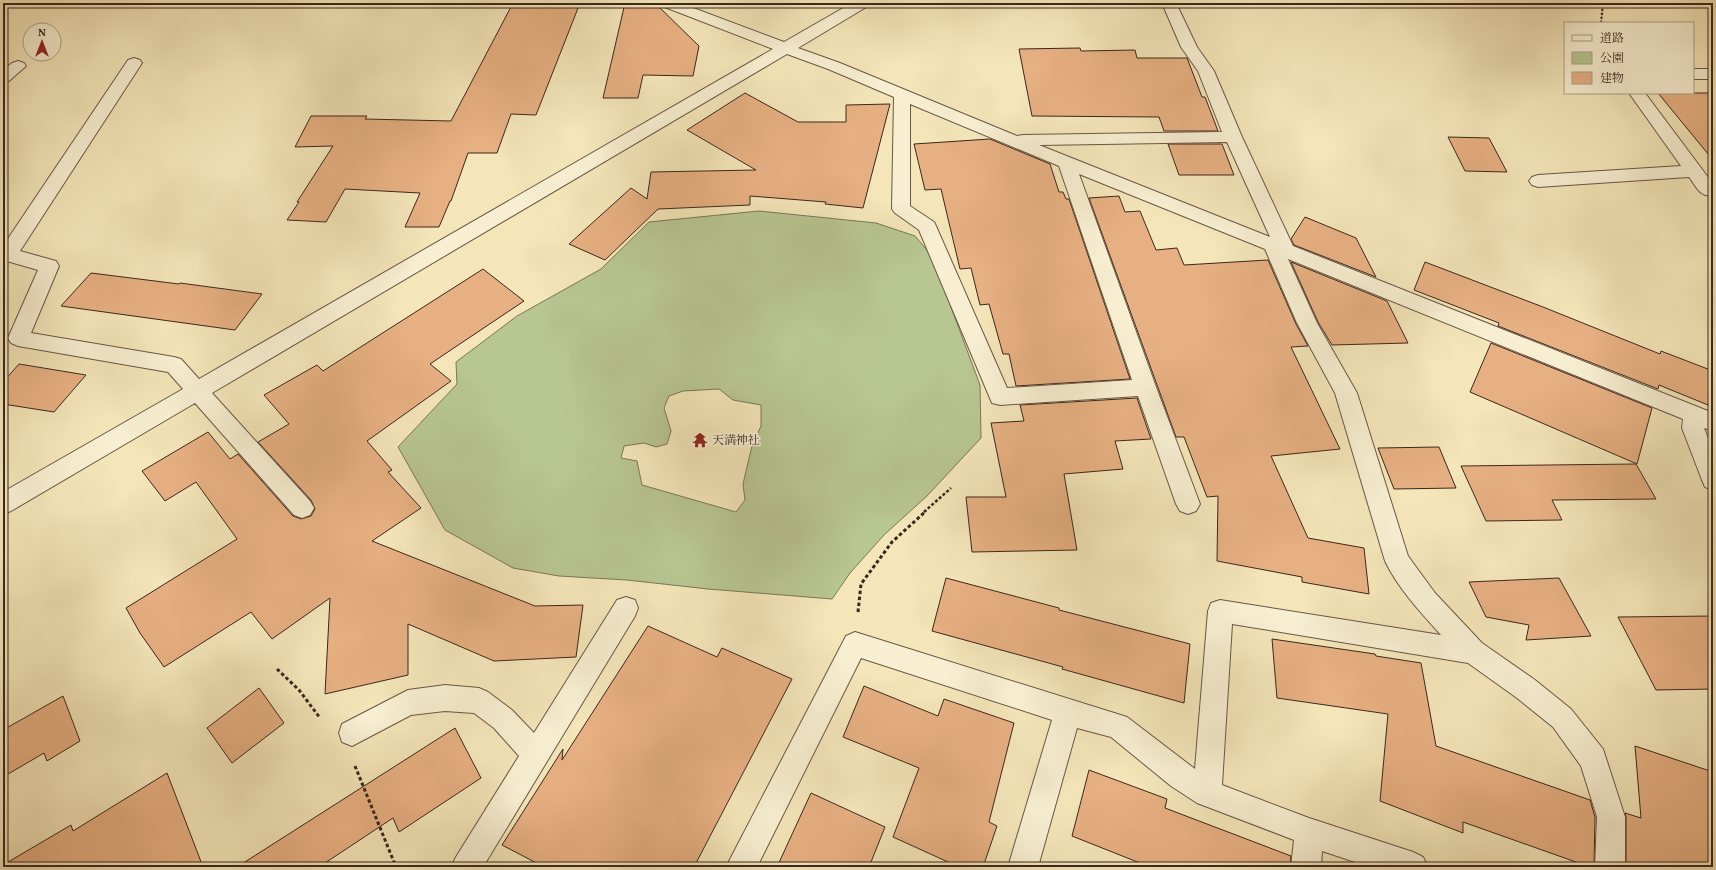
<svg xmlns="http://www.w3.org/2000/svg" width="1716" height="870" font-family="Vollkorn,'Noto Serif JP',serif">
	<rect width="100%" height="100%" fill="#f4e6b9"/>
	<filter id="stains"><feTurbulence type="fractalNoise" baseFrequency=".005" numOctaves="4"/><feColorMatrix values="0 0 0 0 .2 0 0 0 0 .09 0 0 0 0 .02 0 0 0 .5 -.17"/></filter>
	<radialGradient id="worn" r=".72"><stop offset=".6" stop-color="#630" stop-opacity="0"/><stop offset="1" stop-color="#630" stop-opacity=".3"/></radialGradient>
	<path fill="#b8c691" stroke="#7a7658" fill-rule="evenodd" d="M759,211L876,223L915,236L932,256L980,385L981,438L927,496L884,535L850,573L832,599L708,589L627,580L559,576L513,568L445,530L398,447L457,384L456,362L517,316L601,269L649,222ZM719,389L733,400L761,405V426L752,446L743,484L745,500L736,512L642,485L637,461L621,458L624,446L644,443L656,447L667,444L671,431L664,408L669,396L683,391Z"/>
	<g fill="#e7b082" stroke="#3b261f">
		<polygon points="513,3 580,3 536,115 511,114 497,153 468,153 451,201 450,201 439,227 405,227 420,193 345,189 326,222 287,220 299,202 297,202 333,146 295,147 311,116 367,116 365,119 451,121"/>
		<polygon points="625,3 655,3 699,46 693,76 643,75 638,98 603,98"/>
		<polygon points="1080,48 1081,51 1135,50 1137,58 1187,58 1202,97 1205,97 1218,131 1164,131 1159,117 1032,116 1019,49"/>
		<polygon points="745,93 798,122 846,122 846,105 890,104 863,208 825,204 826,202 750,196 750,205 658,209 605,260 569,244 631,188 647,199 651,172 756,170 687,130"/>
		<polygon points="1658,93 1713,93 1713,160"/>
		<polygon points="1448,137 1489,138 1507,172 1465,171"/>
		<polygon points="990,139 1050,164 1059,192 1063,192 1066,199 1069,199 1130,379 1016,386 1009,354 1003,354 989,304 980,305 971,268 960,269 941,189 925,190 914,144"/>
		<polygon points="1168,144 1222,144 1234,175 1179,175"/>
		<polygon points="1119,196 1125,212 1140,211 1156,250 1177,248 1184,265 1268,260 1296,324 1308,346 1291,347 1340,449 1271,456 1308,538 1364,548 1369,594 1302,582 1302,577 1217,561 1218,496 1207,497 1184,437 1176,437 1089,198"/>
		<polygon points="1305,217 1356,238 1376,277 1294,245 1291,239"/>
		<polygon points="1291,262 1387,301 1408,343 1332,345 1318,322"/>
		<polygon points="1425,262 1543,307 1660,354 1661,351 1713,371 1713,385 1708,405 1659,385 1658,389 1498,326 1499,323 1414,290"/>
		<polygon points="483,269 524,301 430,364 451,381 367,441 392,470 388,472 421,508 372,541 535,606 583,605 576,657 494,661 408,624 408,675 325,694 330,598 272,639 251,612 164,667 140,633 126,608 237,539 196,482 165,501 142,471 208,432 230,459 238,454 293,516 301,519 311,516 315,509 311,500 258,442 289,424 264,395 317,365 323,371"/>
		<polygon points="91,273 179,284 180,283 262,294 235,330 61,306"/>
		<polygon points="1491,343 1652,408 1637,464 1470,392"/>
		<polygon points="19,364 86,375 54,412 3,404 3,382"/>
		<polygon points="1137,398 1151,439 1115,441 1123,469 1064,474 1077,550 972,552 966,497 1006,497 991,423 1024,421 1020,405"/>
		<polygon points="1439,447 1456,488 1394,489 1378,448"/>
		<polygon points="1636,464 1656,499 1552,500 1562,520 1486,521 1461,466"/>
		<polygon points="946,578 1059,608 1059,610 1190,644 1184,703 1062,669 1063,667 932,631"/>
		<polygon points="1559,578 1591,636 1526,640 1529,625 1486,617 1469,582"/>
		<polygon points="1713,616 1713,689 1656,690 1618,617"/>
		<polygon points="648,626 717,657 722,648 792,679 694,867 544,867 502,845 563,749 562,760"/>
		<polygon points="1272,639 1375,654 1376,656 1421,663 1436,746 1590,800 1595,817 1594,867 1590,867 1463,822 1463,833 1380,801 1388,714 1277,698"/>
		<polygon points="864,686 938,716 944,699 1014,723 989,822 997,826 983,867 959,867 893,837 919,768 843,737"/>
		<polygon points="259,688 284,723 232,763 207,728"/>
		<polygon points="63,696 80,741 47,761 44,753 3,777 3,730"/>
		<polygon points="455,728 481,778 399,832 393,818 319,867 237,867"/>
		<polygon points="1635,746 1713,772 1713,867 1626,867 1626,817 1625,813 1641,818"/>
		<polygon points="1089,770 1167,799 1165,808 1291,856 1290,867 1150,867 1072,836"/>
		<polygon points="167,773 203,867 3,867 3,865 71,825 73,831"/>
		<polygon points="811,793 885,827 869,867 777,867"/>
	</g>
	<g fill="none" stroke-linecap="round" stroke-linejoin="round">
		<defs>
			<g id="minor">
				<path d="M660,3H680L784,42L852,3H870L868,6L798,48L840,63L1017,136L1023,135L1222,132L1198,71L1181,47L1162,3H1176L1197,47L1214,71L1242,137L1293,246L1713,413V431L1704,428L1713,451V490L1705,487L1702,480L1682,428L1683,419L1288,259L1317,323L1357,393L1408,556L1435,593L1482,643L1535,680L1571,709L1603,749L1625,817V867H1595L1597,817L1581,766L1553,727L1517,698L1468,663L1232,624L1222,785L1309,818L1413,852L1423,857L1428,867H1370L1322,851L1321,867H1291L1294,840L1197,803L1171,786L1111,737L1077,728L1038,867H1008L1052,720L861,658L757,867H726L846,636L855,632L1127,717L1195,769L1208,611L1211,603L1220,600L1441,635C1420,612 1398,588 1385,561L1335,393L1297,323L1265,249L1079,174L1156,387L1200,504L1196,511L1188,514L1180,511L1176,504L1138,396L1000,405L992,403L919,230L895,213L892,209L894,97L828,69L787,54L212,393L310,501L314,508L310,515L302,518L294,515L195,403L11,511L3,514V492L183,389L168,372L18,346L11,343L8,338L38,270L3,260V246L128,60L134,58L140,60L142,63L20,251L56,261L59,266L31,333L174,357L181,359L199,379L773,49L662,6ZM910,104L1059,166L1132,380L1007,388L936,226L934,222L910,206ZM1227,142L1270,237L1039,145Z"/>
				<polygon points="18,61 24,63 26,66 9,81 3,83 3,70 12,63"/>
				<rect x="1693" y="69" width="20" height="10"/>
				<path d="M1629,93H1645L1713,184V195C1700,198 1696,186 1689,177L1538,187L1532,185L1529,181L1532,177L1538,175L1681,166Z"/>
				<polygon points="626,597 635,600 638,608 635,616 483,867 451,867 456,857 519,756 494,728 474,713 445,711 411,715 352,746 342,742 339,733 342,724 408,690 445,685 479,688 488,692 512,710 534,733 617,600"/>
			</g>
		</defs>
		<use href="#minor" stroke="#695646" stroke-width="2"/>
		<polyline stroke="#3b261f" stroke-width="2" stroke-dasharray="2.5 1.5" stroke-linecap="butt" points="1601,23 1603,3"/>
		<polyline stroke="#3b261f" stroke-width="2.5" stroke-dasharray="3 2" stroke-linecap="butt" points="924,512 951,488"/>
		<g stroke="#3b261f" stroke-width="3" stroke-dasharray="3.5 2.5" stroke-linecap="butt">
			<polyline points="858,612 861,584 892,542 926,511"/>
			<polyline points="277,669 299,690 320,718"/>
			<polyline points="355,766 396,867"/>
		</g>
		<use href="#minor" fill="#f8efd2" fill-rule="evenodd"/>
	</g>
	<defs>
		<symbol id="temple-bare" viewBox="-9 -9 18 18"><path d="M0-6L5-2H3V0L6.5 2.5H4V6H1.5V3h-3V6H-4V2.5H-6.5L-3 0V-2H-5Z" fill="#8f2418" stroke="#f8efd2" stroke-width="2.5" paint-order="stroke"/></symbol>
	</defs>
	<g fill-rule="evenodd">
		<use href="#temple-bare" x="689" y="429" width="22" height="22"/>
	</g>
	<g text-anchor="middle" stroke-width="3.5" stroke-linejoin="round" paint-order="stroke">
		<g font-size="12" fill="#3b261f" stroke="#f8efd2" text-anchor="start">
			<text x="712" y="444">天満神社</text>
		</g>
	</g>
	<rect width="1716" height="870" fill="none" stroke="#f4e6b9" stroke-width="16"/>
	<rect x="4" y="4" width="1708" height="862" fill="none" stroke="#3b261f" stroke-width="2"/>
	<rect x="8" y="8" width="1700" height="854" fill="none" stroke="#3b261f"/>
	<rect x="1564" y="22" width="130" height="72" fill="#f8efd2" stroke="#ac9f8a"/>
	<rect x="1572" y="35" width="20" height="6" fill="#f8efd2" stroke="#ac9f8a"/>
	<text x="1600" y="42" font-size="12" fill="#3b261f">道路</text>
	<rect x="1572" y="52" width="20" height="12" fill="#b8c691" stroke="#ac9f8a"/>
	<text x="1600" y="62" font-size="12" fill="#3b261f">公園</text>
	<rect x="1572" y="72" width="20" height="12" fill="#e7b082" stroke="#ac9f8a"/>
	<text x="1600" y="82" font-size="12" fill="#3b261f">建物</text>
	<g transform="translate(42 42)"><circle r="19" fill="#f8efd2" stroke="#ac9f8a"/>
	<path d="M0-3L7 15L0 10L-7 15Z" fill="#8f2418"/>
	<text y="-6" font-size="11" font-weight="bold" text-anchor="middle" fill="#3b261f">N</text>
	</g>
	<rect width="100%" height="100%" filter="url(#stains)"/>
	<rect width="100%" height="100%" fill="url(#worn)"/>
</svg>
